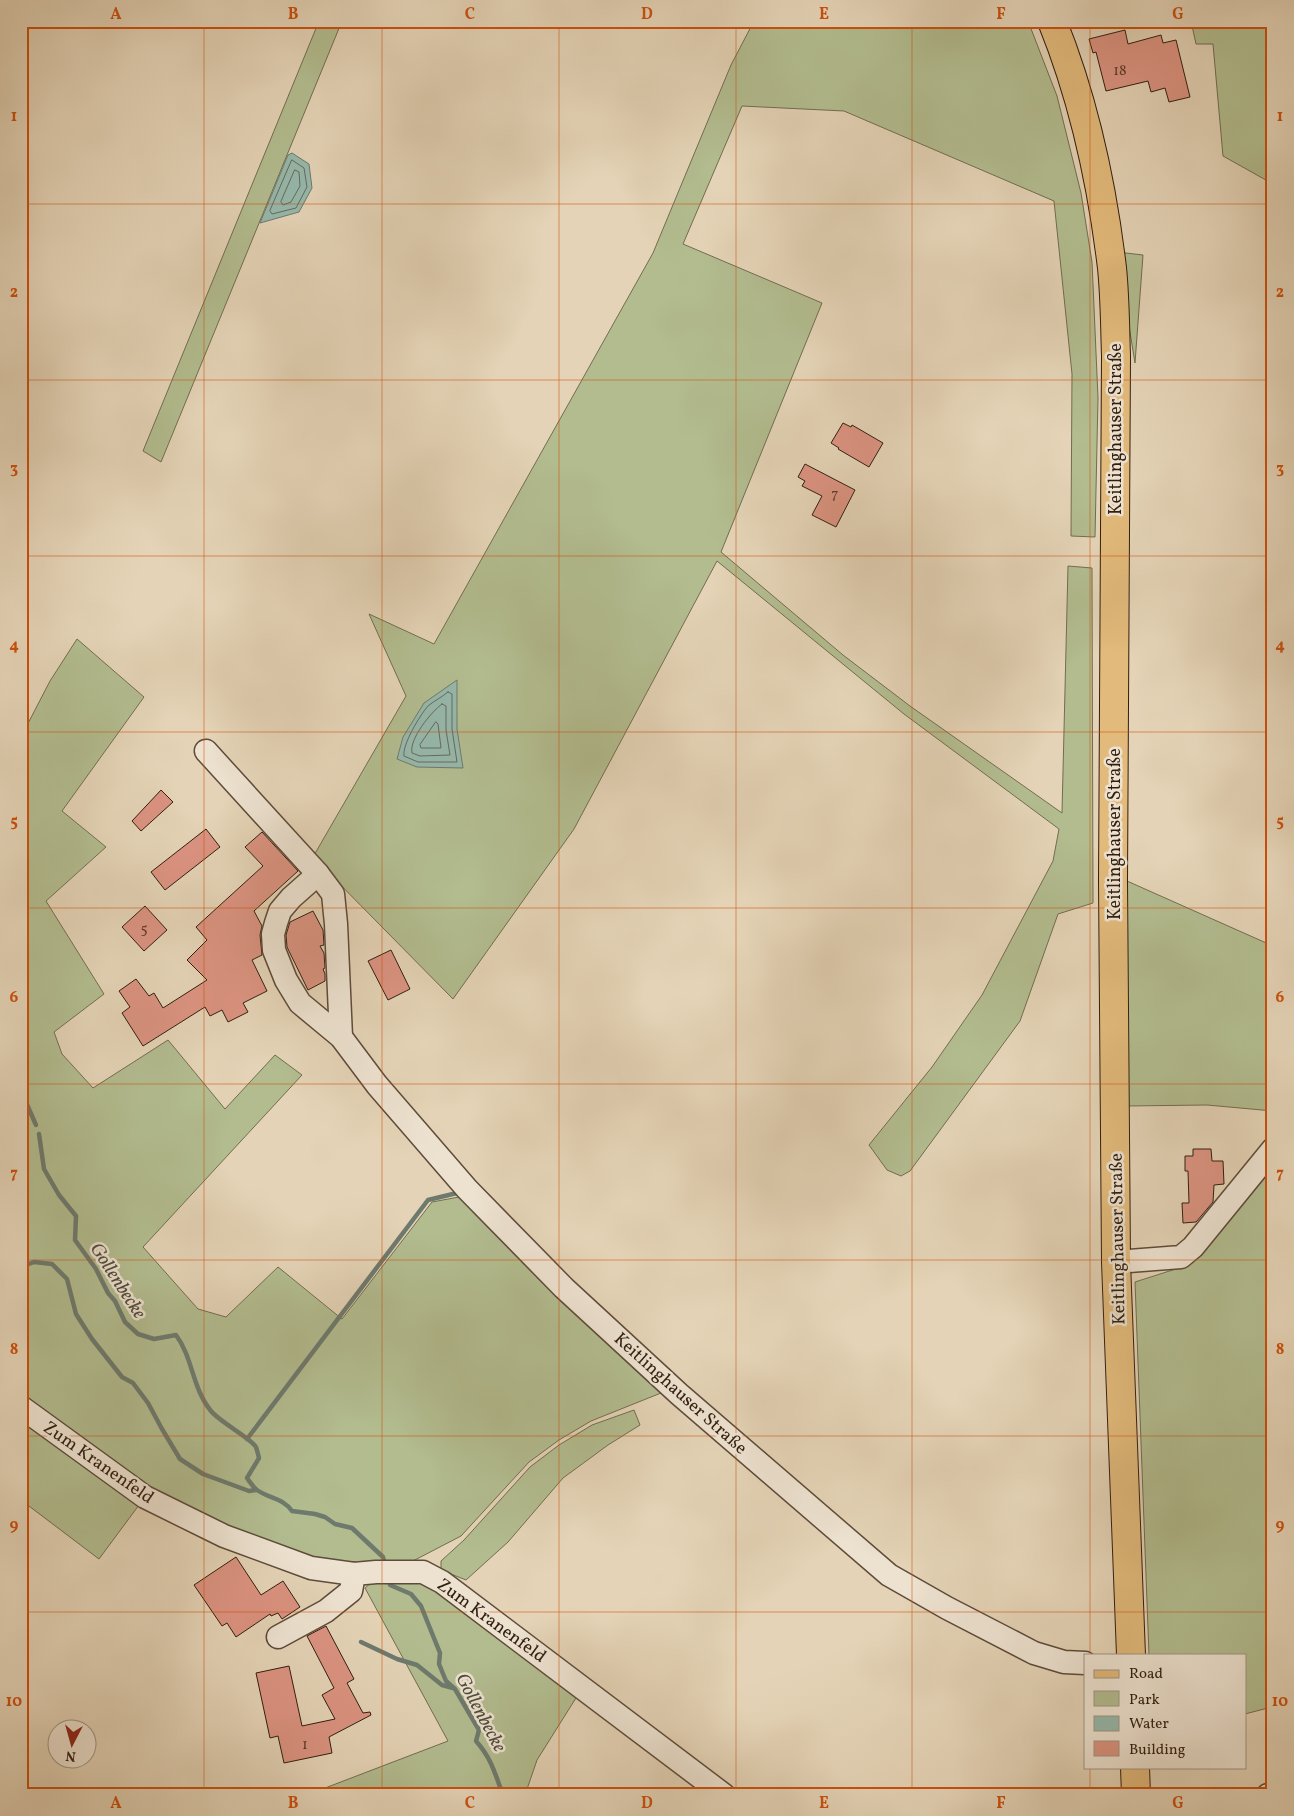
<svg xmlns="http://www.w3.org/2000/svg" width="1294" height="1816" font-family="Vollkorn,serif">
	<rect width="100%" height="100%" fill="#e4d3b6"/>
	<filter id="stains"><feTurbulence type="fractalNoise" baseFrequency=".004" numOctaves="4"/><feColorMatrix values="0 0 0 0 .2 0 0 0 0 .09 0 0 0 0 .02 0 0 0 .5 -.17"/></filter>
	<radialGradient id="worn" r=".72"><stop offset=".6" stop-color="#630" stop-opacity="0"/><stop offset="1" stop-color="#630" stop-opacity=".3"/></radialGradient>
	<g fill="#b2bc8f" stroke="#726d50">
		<polygon points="319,21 342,21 161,462 143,451"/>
		<polygon points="754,21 1028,21 1057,96 1081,193 1092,262 1098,398 1095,537 1071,536 1072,374 1054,201 844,111 742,106 683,244 822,303 721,552 843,655 910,706 1062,813 1068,566 1092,568 1093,903 1058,914 1020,1021 910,1171 901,1176 887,1170 869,1145 932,1067 982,995 1053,861 1059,829 904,714 717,561 574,829 453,999 313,857 406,696 369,614 434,644 653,253 731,65"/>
		<polygon points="1191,21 1273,21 1273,184 1223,156 1213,44 1196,44"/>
		<polygon points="1117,252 1143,255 1135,363"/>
		<polygon points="77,639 144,697 62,811 106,847 46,901 104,994 54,1032 62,1054 93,1088 168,1040 225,1109 275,1055 302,1075 143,1247 198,1309 226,1317 278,1267 342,1319 432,1202 459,1197 661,1393 591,1421 559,1440 529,1462 461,1536 411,1562 353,1566 282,1551 147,1492 21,1400 21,737 50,681"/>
		<polygon points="1127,881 1273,946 1273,1111 1207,1105 1126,1106"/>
		<polygon points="1273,1160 1273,1734 1268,1708 1245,1714 1245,1655 1149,1655 1135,1282 1185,1266"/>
		<polygon points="634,1410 640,1425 608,1445 563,1478 508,1542 466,1580 441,1570 441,1561 464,1540 530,1467 559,1445 592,1425"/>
		<polygon points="21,1419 139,1505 99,1559 21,1500"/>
		<polygon points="413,1578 441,1590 581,1690 537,1760 525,1795 296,1795 312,1793 448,1741 365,1588 373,1581"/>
	</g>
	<g fill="#96b8ab" stroke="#6e7a6d">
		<polygon points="292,153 309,164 312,188 299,212 260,223 288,155"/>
		<polygon points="457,680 457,729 463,768 417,767 397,759 403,737 424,703"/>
	</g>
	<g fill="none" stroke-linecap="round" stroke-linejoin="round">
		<g stroke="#646b5e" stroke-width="1">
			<polygon points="292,160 304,168 307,187 296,208 272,214 270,211"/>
			<polygon points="295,170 299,172 300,186 291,202 283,205 281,202"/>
			<path d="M448,692L452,694V729L457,762H418L404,756C402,745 420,715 428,706C434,701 442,697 448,692Z"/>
			<path d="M442,704L446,706V730L450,755L420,756L412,753C409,739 431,712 442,704Z"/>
			<polygon points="436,722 438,724 441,748 421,748 420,745"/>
		</g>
		<g stroke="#6e7a6d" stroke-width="4.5">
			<polyline points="21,1091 36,1125"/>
			<path d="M39,1134L44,1169L59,1195L76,1216L75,1240L96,1269L108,1293L115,1301L125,1322L138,1334L154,1339L176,1335C193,1358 192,1388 211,1411C221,1423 251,1438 256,1447C257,1450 258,1454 259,1458L247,1478C250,1482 253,1487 257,1490C270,1499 283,1498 292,1511L315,1514L325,1517L335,1524L352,1528L383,1557L385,1565"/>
			<polyline points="21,1267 34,1262 52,1264 67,1279 76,1314 92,1339 122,1377 133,1383 148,1403 162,1429 180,1459 203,1474 249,1491 256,1490"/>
			<polyline points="247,1439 428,1200 457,1193"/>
			<path d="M389,1577L390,1585L411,1594L421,1606L440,1653L439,1664L446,1681L455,1689L479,1730L476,1741C492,1759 495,1774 503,1795"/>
			<polyline points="361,1642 397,1659 417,1665 442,1685 453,1688"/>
		</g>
	</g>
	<g fill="#db9381" stroke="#311e10">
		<polygon points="1125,30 1128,44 1161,35 1163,43 1176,40 1190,97 1169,102 1165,88 1151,92 1148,81 1106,91 1096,52 1093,53 1089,39"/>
		<polygon points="843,423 851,427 852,425 883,443 869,467 838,449 839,448 831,443"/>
		<polygon points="805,464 855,490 836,527 812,515 822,496 802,486 805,481 798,477"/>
		<polygon points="161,790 173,802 141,831 132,821"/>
		<polygon points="206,829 220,847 165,890 151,872"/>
		<polygon points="262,832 298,871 254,911 262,926 260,935 262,955 252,960 267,991 243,1003 248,1012 228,1022 222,1010 210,1016 205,1007 143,1046 122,1013 130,1007 119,991 136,979 149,996 154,993 163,1008 207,980 187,960 207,940 196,927 263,866 245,847"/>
		<polygon points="145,906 167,930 144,951 122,927"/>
		<polygon points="313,911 323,930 324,945 320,946 324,953 325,968 323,969 325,974 325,981 308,990 287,947 286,935 290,922"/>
		<polygon points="391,950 410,989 388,1000 368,961"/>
		<polygon points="1193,1149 1211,1149 1212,1161 1223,1161 1224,1184 1214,1185 1213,1202 1196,1222 1183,1223 1182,1203 1189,1203 1188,1171 1185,1171 1185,1156 1193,1156"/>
		<polygon points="236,1557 261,1595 283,1581 300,1607 282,1619 278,1613 271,1616 270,1614 236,1637 227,1623 222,1626 194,1585"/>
		<polygon points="326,1626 354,1679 347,1683 363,1713 370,1712 371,1715 329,1737 332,1753 284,1763 278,1736 270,1738 256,1673 289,1666 302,1726 335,1719 322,1695 334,1688 307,1636"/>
	</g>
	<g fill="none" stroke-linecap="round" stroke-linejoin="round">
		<defs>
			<g id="minor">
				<polyline points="206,751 318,874 333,894 336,924 341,1037"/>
				<polyline points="318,874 291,898 280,911 276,923 273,934 274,950 286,980 300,1003 341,1037 377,1085 467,1189 564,1288 679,1394 889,1575 947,1608 1034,1653 1064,1662 1085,1663"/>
				<polyline points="1116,1262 1181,1257 1193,1247 1273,1149"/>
				<polyline points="21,1407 145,1497 224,1536 311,1568 354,1574 376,1572 423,1572 442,1582 724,1795"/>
				<polyline points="278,1637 326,1611 351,1591 354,1574"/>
				<polyline points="1268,1795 1273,1794"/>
			</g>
			<g id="major">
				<path d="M1052,21C1084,100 1102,184 1112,268C1115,297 1115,327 1116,356L1113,881L1116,1262L1131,1655"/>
				<polyline points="1135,1767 1136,1795"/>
			</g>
		</defs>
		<use href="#minor" stroke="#5e4b3a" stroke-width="25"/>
		<use href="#major" stroke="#311e10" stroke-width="30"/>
		<use href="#minor" stroke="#ede2d0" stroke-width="22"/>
		<use href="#major" stroke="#e2ba7b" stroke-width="28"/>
	</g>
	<path fill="none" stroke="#cd500d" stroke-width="1" stroke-opacity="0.55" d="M204,21V1795M382,21V1795M559,21V1795M736,21V1795M912,21V1795M1090,21V1655M21,204H1273M21,380H1273M21,556H1273M21,732H1273M21,908H1273M21,1084H1273M21,1260H1273M21,1436H1273M21,1612H1273M1090,1767V1795"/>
	<g text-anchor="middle" stroke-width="5" stroke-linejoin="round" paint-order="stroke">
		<g font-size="15" fill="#5c3b2c">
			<text x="1120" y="75">18</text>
			<text x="835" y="498">7</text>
			<text x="144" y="933">5</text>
			<text x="305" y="1749">1</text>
		</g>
		<g font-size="18" fill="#311e10" stroke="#ede2d0">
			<text transform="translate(1115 429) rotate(-90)" y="6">Keitlinghauser Straße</text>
			<text transform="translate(1114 834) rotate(-90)" y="6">Keitlinghauser Straße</text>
			<text transform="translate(1117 1239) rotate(-91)" y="6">Keitlinghauser Straße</text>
			<text transform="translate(681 1393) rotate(42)" y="6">Keitlinghauser Straße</text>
			<text transform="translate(99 1462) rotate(35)" y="6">Zum Kranenfeld</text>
			<text transform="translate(492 1620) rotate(36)" y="6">Zum Kranenfeld</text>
		</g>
		<g font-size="19" font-style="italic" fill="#4f4c3e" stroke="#ede2d0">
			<text transform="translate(119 1280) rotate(57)" y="7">Gollenbecke</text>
			<text transform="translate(482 1712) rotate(62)" y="7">Gollenbecke</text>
		</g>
	</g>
	<rect width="1294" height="1816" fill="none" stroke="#e4d3b6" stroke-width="55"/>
	<rect x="1084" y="1654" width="162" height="115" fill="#ede2d0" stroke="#a29483"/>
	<rect x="1094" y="1670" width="25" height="8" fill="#e2ba7b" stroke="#a29483"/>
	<text x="1129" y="1678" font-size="15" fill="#311e10">Road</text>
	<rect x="1094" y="1691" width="25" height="15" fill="#b2bc8f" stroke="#a29483"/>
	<text x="1129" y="1704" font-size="15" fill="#311e10">Park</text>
	<rect x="1094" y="1716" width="25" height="15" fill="#96b8ab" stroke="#a29483"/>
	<text x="1129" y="1728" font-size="15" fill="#311e10">Water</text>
	<rect x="1094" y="1741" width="25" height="15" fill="#db9381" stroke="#a29483"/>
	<text x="1129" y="1754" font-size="15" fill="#311e10">Building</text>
	<g transform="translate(72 1744) rotate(186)"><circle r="24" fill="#ede2d0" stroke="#a29483"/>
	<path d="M0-4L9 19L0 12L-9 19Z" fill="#8f2418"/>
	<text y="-8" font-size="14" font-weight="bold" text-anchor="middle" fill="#311e10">N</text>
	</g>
	<rect x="28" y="28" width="1238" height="1760" fill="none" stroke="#cd500d" stroke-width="2"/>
	<g font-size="16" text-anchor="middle" font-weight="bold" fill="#cd500d">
		<text x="116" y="19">A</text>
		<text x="293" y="19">B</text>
		<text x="470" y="19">C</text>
		<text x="647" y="19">D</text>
		<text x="824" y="19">E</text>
		<text x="1001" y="19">F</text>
		<text x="1178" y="19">G</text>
		<text x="14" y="121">1</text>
		<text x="1280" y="121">1</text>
		<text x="14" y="297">2</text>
		<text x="1280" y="297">2</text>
		<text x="14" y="473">3</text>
		<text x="1280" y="473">3</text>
		<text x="14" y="650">4</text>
		<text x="1280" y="650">4</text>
		<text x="14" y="826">5</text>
		<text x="1280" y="826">5</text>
		<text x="14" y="1002">6</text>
		<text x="1280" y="1002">6</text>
		<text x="14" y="1178">7</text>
		<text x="1280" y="1178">7</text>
		<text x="14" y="1354">8</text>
		<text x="1280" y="1354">8</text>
		<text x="14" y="1530">9</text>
		<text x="1280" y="1530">9</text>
		<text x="14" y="1706">10</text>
		<text x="1280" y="1706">10</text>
		<text x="116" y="1808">A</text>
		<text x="293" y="1808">B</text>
		<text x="470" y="1808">C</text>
		<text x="647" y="1808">D</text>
		<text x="824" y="1808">E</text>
		<text x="1001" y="1808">F</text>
		<text x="1178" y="1808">G</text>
	</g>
	<rect width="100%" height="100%" filter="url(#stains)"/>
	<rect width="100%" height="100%" fill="url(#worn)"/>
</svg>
